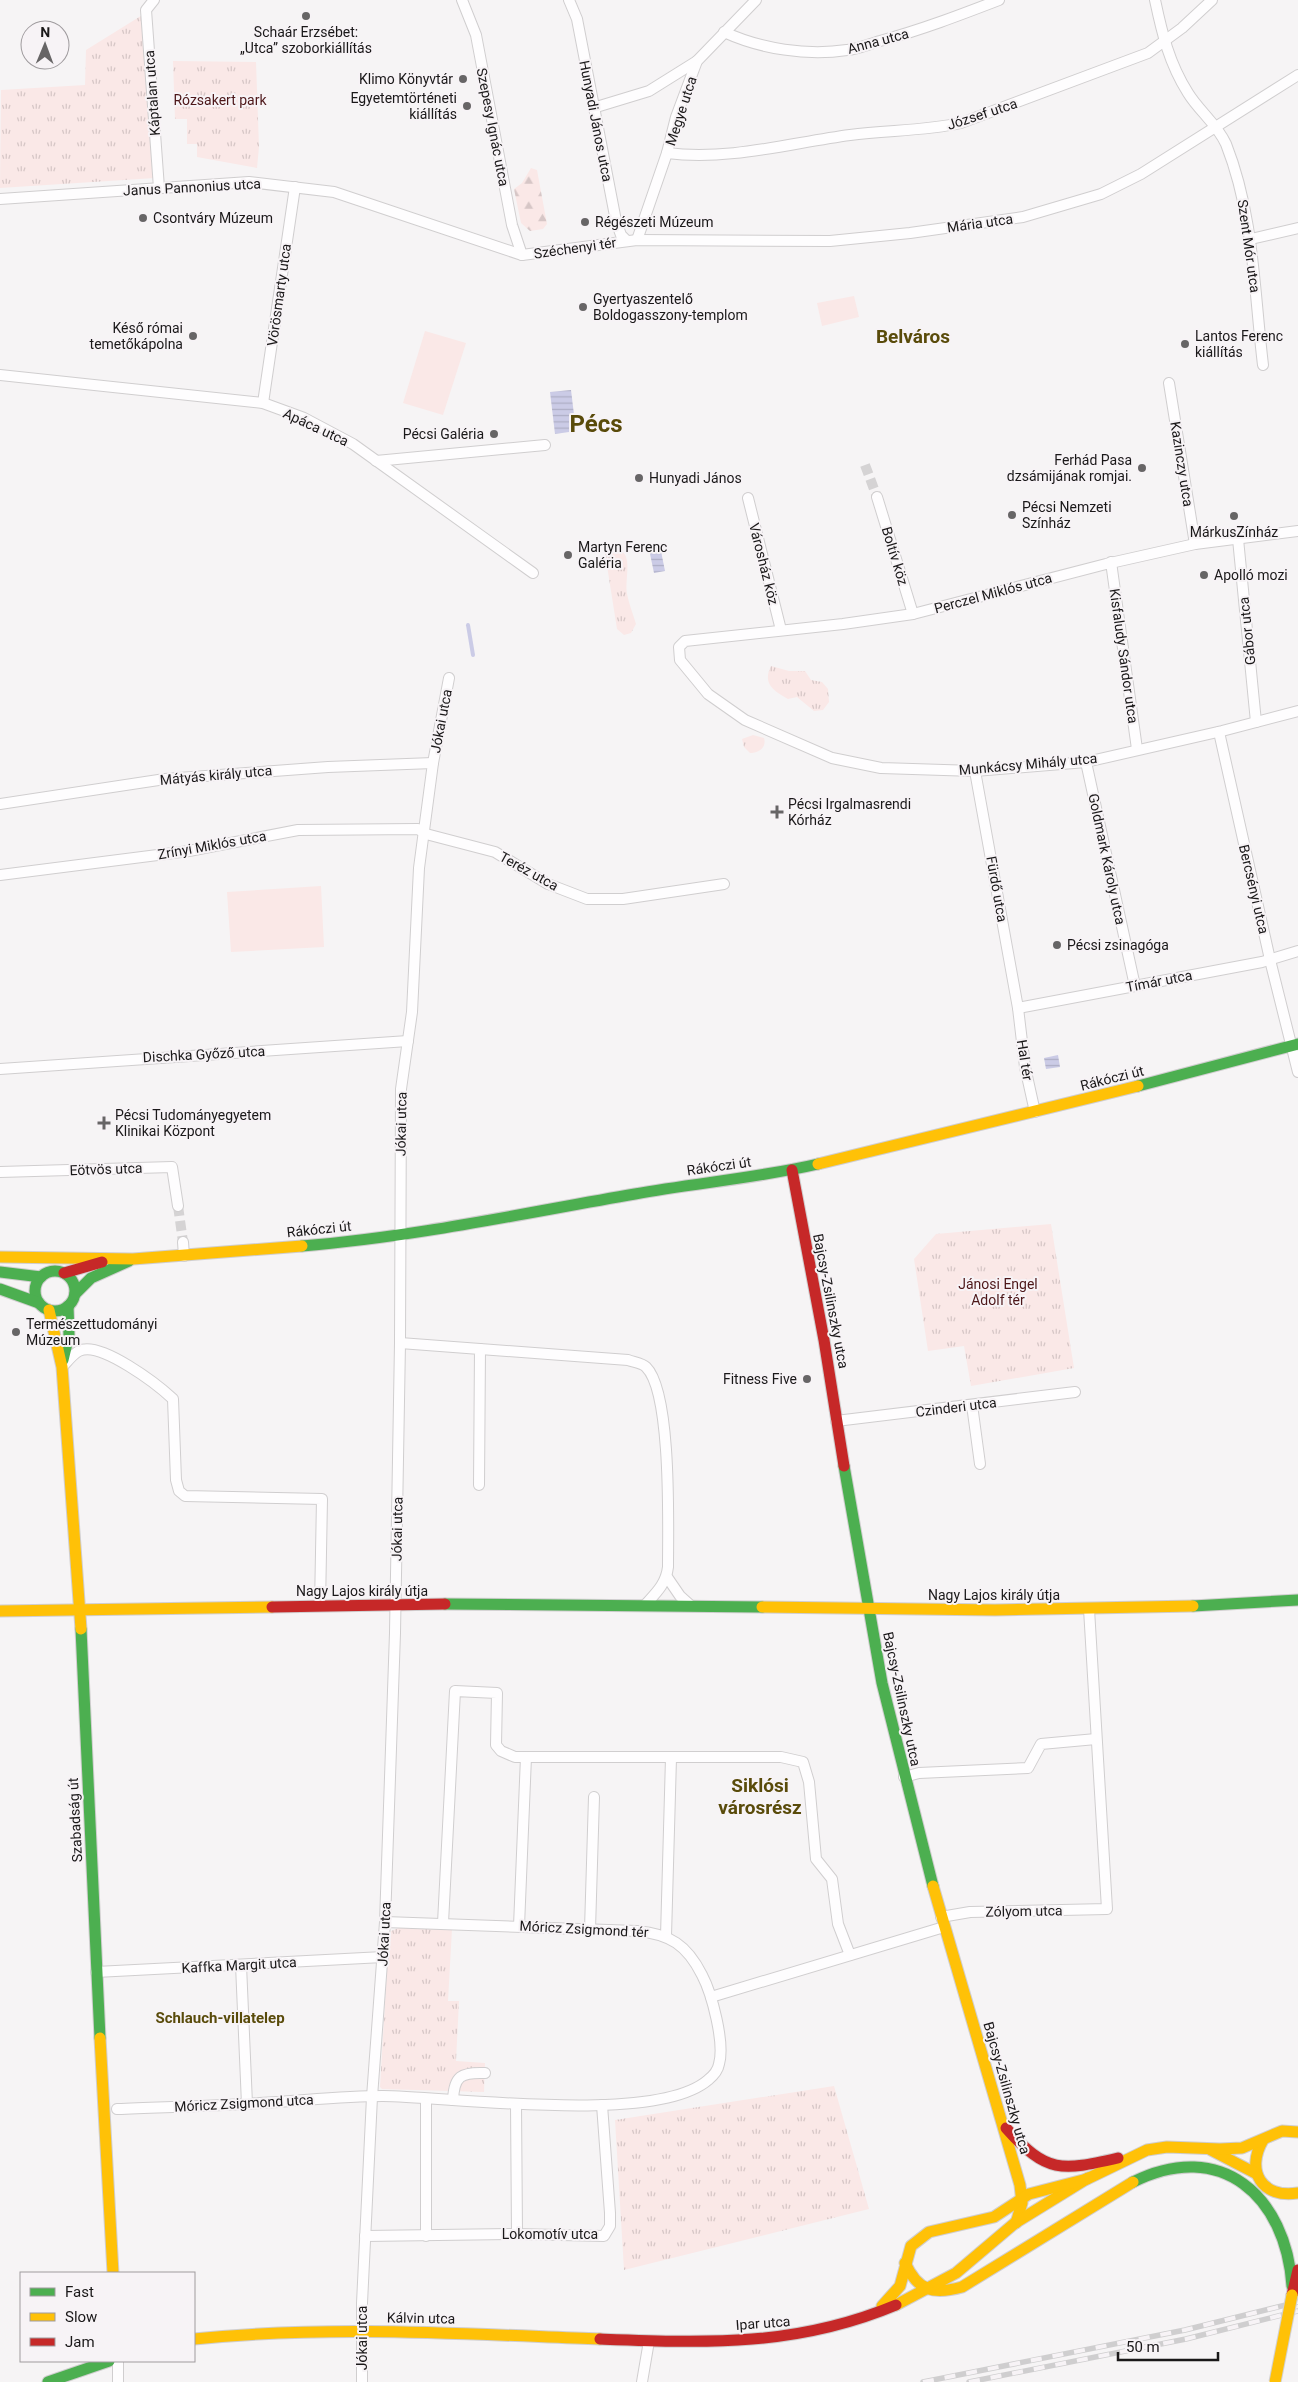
<svg xmlns="http://www.w3.org/2000/svg" width="1298" height="2382" font-family="Roboto,sans-serif">
	<defs>
		<pattern id="grass-tufts" width="24" height="20" patternUnits="userSpaceOnUse" patternTransform="scale(1.25)"><rect width="24" height="20" fill="#fae8e7"/><path d="M3 7l-1-3M5 7V3M7 7l1-3M15 17l-1-3M17 17v-4M19 17l1-3" fill="none" stroke="#d6c6c6"/></pattern>
		<pattern id="forest-firs" width="22" height="20" patternUnits="userSpaceOnUse" patternTransform="scale(1.25)"><rect width="22" height="20" fill="#fae8e7"/><path d="M5 1l3.5 6h-7zM16 11l3.5 6h-7z" fill="#d6c6c6"/></pattern>
		<pattern id="water-rules" width="6" height="5" patternUnits="userSpaceOnUse" patternTransform="scale(1.25)"><rect width="6" height="5" fill="#cbcbe6"/><path d="M0 2.5h6" fill="none" stroke="#aeaec5"/></pattern>
	</defs>
	<rect width="100%" height="100%" fill="#f6f4f5"/>
	<g fill="url(#grass-tufts)">
		<polygon points="144,14 155,178 0,188 1,90 85,85 86,50"/>
		<polygon points="173,61 256,62 259,147 257,168 197,157 197,144 187,144 187,119 175,119"/>
		<path d="M609,548C637,547 624,576 627,594C629,604 633,614 636,624L631,633L624,635L617,629L605,553Z"/>
		<path d="M771,666L789,671H805L811,680L822,682L828,689L829,702L823,710L814,711L797,697L788,699C774,691 762,684 771,666Z"/>
		<path d="M753,735L764,738C767,748 758,753 750,753L744,747L742,739Z"/>
		<polygon points="1051,1224 1074,1368 971,1386 964,1346 928,1351 914,1259 936,1234"/>
		<polygon points="401,1927 452,1929 448,2001 459,2001 456,2061 485,2063 484,2092 382,2089 380,2087 389,1936 391,1931"/>
		<polygon points="834,2086 869,2209 624,2270 615,2120"/>
	</g>
	<polygon fill="url(#forest-firs)" points="531,168 537,170 547,224 543,229 530,231 521,223 514,189 522,183"/>
	<g fill="#fae8e7">
		<polygon points="854,296 859,317 822,326 817,303"/>
		<polygon points="425,331 466,343 443,415 403,403"/>
		<polygon points="321,886 324,947 231,952 227,892"/>
	</g>
	<g fill="url(#water-rules)">
		<polygon points="571,390 576,431 555,434 550,392"/>
		<polygon points="660,546 665,571 654,573 649,549"/>
		<polygon points="1058,1055 1060,1067 1046,1069 1044,1058"/>
	</g>
	<g fill="none" stroke-linecap="round" stroke-linejoin="round">
		<polyline stroke="#cbcbe6" stroke-width="4" points="468,625 473,655"/>
		<g stroke="#d5d3d4" stroke-width="10" stroke-dasharray="10 5" stroke-linecap="butt">
			<polyline points="865,465 877,497"/>
			<polyline points="178,1206 183,1242"/>
		</g>
		<defs>
			<g id="street">
				<polyline points="154,0 146,10 159,188"/>
				<polyline points="462,0 476,35 512,225 522,255"/>
				<polyline points="569,0 577,19 616,221 621,235 627,241"/>
				<path d="M1155,0C1162,33 1169,63 1188,93C1199,111 1217,124 1226,144C1254,215 1254,290 1263,365"/>
				<path d="M724,32C761,49 807,56 847,50C858,49 869,44 880,41C921,30 960,15 999,0"/>
				<polyline points="593,108 649,91 697,61"/>
				<path d="M667,153C728,161 790,143 850,135C887,130 924,131 961,123L1148,53L1182,28L1212,0"/>
				<polyline points="0,199 249,182 334,192 522,255 637,240 830,241 910,233 1023,217 1101,194 1141,174 1298,75"/>
				<polyline points="1251,239 1298,228"/>
				<polyline points="637,240 667,153 676,117 697,61 756,0"/>
				<polyline points="0,375 263,403 304,418 353,444 533,573"/>
				<polyline points="1169,383 1195,544"/>
				<polyline points="263,403 295,187"/>
				<polyline points="376,461 545,445"/>
				<polyline points="877,497 913,614"/>
				<polyline points="748,498 781,630"/>
				<polyline points="1298,531 1195,544 1106,564 913,614 843,624 685,641 679,647 680,660 708,694 745,720 832,758 881,768 975,771 1086,762 1222,731 1298,711"/>
				<polyline points="1238,539 1256,722"/>
				<polyline points="1111,562 1137,749"/>
				<polyline points="1219,732 1271,964 1298,1072"/>
				<polyline points="1086,762 1135,986"/>
				<polyline points="975,771 1018,1008 1025,1067 1035,1112"/>
				<polyline points="0,804 165,779 328,767 433,763"/>
				<polyline points="0,875 189,851 298,830 418,829 426,834 495,852 548,884 587,899 623,899 724,884"/>
				<polyline points="1018,1008 1262,962 1298,951"/>
				<polyline points="0,1069 408,1041"/>
				<polyline points="0,1172 172,1167 178,1206"/>
				<polyline points="183,1242 184,1256"/>
				<polyline points="400,1343 480,1349 479,1485"/>
				<path d="M480,1349L628,1360C633,1362 642,1363 646,1367C672,1392 668,1528 668,1567C666,1584 656,1593 645,1605"/>
				<path d="M62,1367C67,1362 73,1354 79,1351C100,1340 158,1385 173,1399L176,1480L179,1491L185,1496L322,1499L320,1606"/>
				<polyline points="972,1405 980,1464"/>
				<polyline points="836,1421 1075,1392"/>
				<polyline points="667,1577 680,1596 690,1605"/>
				<polyline points="904,1777 919,1773 1028,1768 1041,1744 1096,1739"/>
				<polyline points="941,1917 970,1912 1107,1909 1089,1609"/>
				<polyline points="443,1923 455,1691 497,1693 496,1745 501,1751 515,1757 781,1757 803,1762 809,1782 816,1859 832,1879 838,1924 850,1955"/>
				<polyline points="519,1926 526,1757"/>
				<polyline points="590,1929 594,1797"/>
				<polyline points="666,1936 671,1758"/>
				<polyline points="241,1965 247,2104"/>
				<polyline points="96,1972 383,1957"/>
				<polyline points="711,1997 944,1927"/>
				<path d="M453,2100C454,2076 461,2072 485,2073"/>
				<polyline points="516,2104 517,2234"/>
				<path d="M117,2109C164,2107 212,2106 260,2103C300,2101 342,2096 383,2096C453,2097 656,2125 708,2080C713,2076 718,2070 719,2064C725,2043 712,1994 702,1975C687,1945 670,1934 637,1931L385,1922"/>
				<polyline points="365,2236 517,2234 604,2236 610,2226 610,2213 602,2105"/>
				<polyline points="426,2236 426,2099"/>
				<polyline points="118,2361 118,2382"/>
				<polyline points="362,2382 362,2303 372,2097 385,1922 395,1633 400,1343 401,1089 412,1012 419,868 433,763 449,678"/>
				<polyline points="642,2382 649,2341"/>
			</g>
			<g id="fast">
				<polyline points="1138,1086 1298,1044"/>
				<path d="M302,1246C414,1237 524,1213 635,1194C695,1183 758,1178 818,1164"/>
				<circle cx="55" cy="1291" r="20"/>
				<polyline points="0,1272 41,1277"/>
				<polyline points="0,1289 39,1303"/>
				<polyline points="75,1294 91,1278 129,1261"/>
				<polyline points="63,1360 69,1335 68,1306"/>
				<polyline points="844,1466 882,1683 933,1886"/>
				<polyline points="445,1604 762,1607"/>
				<polyline points="1193,1606 1298,1600"/>
				<polyline points="81,1629 100,2038"/>
				<path d="M1133,2182C1221,2138 1286,2196 1292,2286"/>
				<polyline points="48,2382 109,2361"/>
			</g>
			<g id="slow">
				<polyline points="818,1164 1138,1086"/>
				<polyline points="0,1257 133,1259 302,1246"/>
				<polyline points="49,1310 62,1367 81,1629"/>
				<polyline points="762,1607 995,1610 1193,1606"/>
				<polyline points="0,1611 272,1607"/>
				<polyline points="933,1886 1020,2185 1022,2203 1016,2223"/>
				<polyline points="100,2038 113,2273"/>
				<path d="M1263,2140C1245,2171 1262,2199 1298,2193"/>
				<polyline points="1211,2150 1255,2173"/>
				<path d="M905,2263C918,2291 933,2295 962,2287L1133,2182"/>
				<polyline points="896,2305 956,2273 1015,2223 1088,2178"/>
				<polyline points="882,2306 900,2286 911,2246 929,2232 994,2217 1029,2194 1087,2179 1147,2150 1167,2147 1220,2149 1242,2148 1282,2131 1298,2132"/>
				<path d="M194,2339C330,2325 464,2334 600,2339"/>
			</g>
			<g id="jam">
				<polyline points="792,1170 824,1340 844,1466"/>
				<polyline points="64,1273 102,1262"/>
				<polyline points="272,1607 445,1604"/>
				<path d="M1006,2128C1047,2174 1061,2171 1118,2158"/>
				<polyline points="1292,2295 1298,2270"/>
				<path d="M600,2339C706,2343 796,2347 896,2305"/>
			</g>
		</defs>
		<use href="#street" stroke="#d0cecf" stroke-width="12"/>
		<use href="#fast" stroke="#d0cecf" stroke-width="13"/>
		<use href="#slow" stroke="#d0cecf" stroke-width="13"/>
		<use href="#jam" stroke="#d0cecf" stroke-width="13"/>
		<use href="#street" stroke="#fefdfe" stroke-width="10"/>
		<use href="#fast" stroke="#4caf50" stroke-width="11"/>
		<use href="#slow" stroke="#ffc107" stroke-width="11"/>
		<use href="#jam" stroke="#c62828" stroke-width="11"/>
		<defs>
			<g id="rail">
				<polyline points="923,2382 1185,2330 1298,2302"/>
				<polyline points="969,2382 1186,2339 1298,2311"/>
			</g>
		</defs>
		<use href="#rail" stroke="#cfcecf" stroke-width="5.5"/>
		<use href="#rail" stroke="#f7f3f6" stroke-width="4" stroke-dasharray="11" stroke-linecap="butt"/>
		<defs>
			<polyline id="slow-bridge" points="1275,2382 1292,2295"/>
		</defs>
		<use href="#slow-bridge" stroke="#d2d1d2" stroke-width="13" stroke-linecap="butt"/>
		<use href="#slow-bridge" stroke="#ffc107" stroke-width="11"/>
	</g>
	<g fill="#676566" stroke="#f7f3f6" stroke-width="2">
		<circle cx="306" cy="16" r="5"/>
		<circle cx="463" cy="79" r="5"/>
		<circle cx="467" cy="106" r="5"/>
		<circle cx="143" cy="218" r="5"/>
		<circle cx="585" cy="222" r="5"/>
		<circle cx="583" cy="307" r="5"/>
		<circle cx="193" cy="336" r="5"/>
		<circle cx="1185" cy="344" r="5"/>
		<circle cx="494" cy="434" r="5"/>
		<circle cx="1142" cy="468" r="5"/>
		<circle cx="639" cy="478" r="5"/>
		<circle cx="1012" cy="515" r="5"/>
		<circle cx="1234" cy="516" r="5"/>
		<circle cx="568" cy="555" r="5"/>
		<circle cx="1204" cy="575" r="5"/>
		<path d="M774.5 804.5h5v5h5v5h-5v5h-5v-5h-5v-5h5z"/>
		<circle cx="1057" cy="945" r="5"/>
		<path d="M101.5 1115.5h5v5h5v5h-5v5h-5v-5h-5v-5h5z"/>
		<circle cx="16" cy="1332" r="5"/>
		<circle cx="807" cy="1379" r="5"/>
	</g>
	<g text-anchor="middle" stroke-width="4" stroke-linejoin="round" paint-order="stroke">
		<g font-size="14" fill="#1a1819" stroke="#f7f3f6" text-anchor="start">
			<text x="306" y="37" text-anchor="middle">Schaár Erzsébet:<tspan x="306" dy="16">„Utca” szoborkiállítás</tspan></text>
			<text x="453" y="84" text-anchor="end">Klimo Könyvtár</text>
			<text x="457" y="103" text-anchor="end">Egyetemtörténeti<tspan x="457" dy="16">kiállítás</tspan></text>
			<text x="153" y="223">Csontváry Múzeum</text>
			<text x="595" y="227">Régészeti Múzeum</text>
			<text x="593" y="304">Gyertyaszentelő<tspan x="593" dy="16">Boldogasszony-templom</tspan></text>
			<text x="183" y="333" text-anchor="end">Késő római<tspan x="183" dy="16">temetőkápolna</tspan></text>
			<text x="1195" y="341">Lantos Ferenc<tspan x="1195" dy="16">kiállítás</tspan></text>
			<text x="484" y="439" text-anchor="end">Pécsi Galéria</text>
			<text x="1132" y="465" text-anchor="end">Ferhád Pasa<tspan x="1132" dy="16">dzsámijának romjai.</tspan></text>
			<text x="649" y="483">Hunyadi János</text>
			<text x="1022" y="512">Pécsi Nemzeti<tspan x="1022" dy="16">Színház</tspan></text>
			<text x="1234" y="537" text-anchor="middle">MárkusZínház</text>
			<text x="578" y="552">Martyn Ferenc<tspan x="578" dy="16">Galéria</tspan></text>
			<text x="1214" y="580">Apolló mozi</text>
			<text x="788" y="809">Pécsi Irgalmasrendi<tspan x="788" dy="16">Kórház</tspan></text>
			<text x="1067" y="950">Pécsi zsinagóga</text>
			<text x="115" y="1120">Pécsi Tudományegyetem<tspan x="115" dy="16">Klinikai Központ</tspan></text>
			<text x="26" y="1329">Természettudományi<tspan x="26" dy="16">Múzeum</tspan></text>
			<text x="797" y="1384" text-anchor="end">Fitness Five</text>
		</g>
		<g font-size="14" fill="#1a1819" stroke="#f7f3f6">
			<text transform="translate(878 41) rotate(-15)" y="5">Anna utca</text>
			<text transform="translate(152 93) rotate(-94)" y="5">Káptalan utca</text>
			<text transform="translate(681 111) rotate(-72)" y="5">Megye utca</text>
			<text transform="translate(982 114) rotate(-18)" y="5">József utca</text>
			<text transform="translate(596 121) rotate(79)" y="5">Hunyadi János utca</text>
			<text transform="translate(493 127) rotate(79)" y="5">Szepesy Ignác utca</text>
			<text transform="translate(192 187) rotate(-3)" y="5">Janus Pannonius utca</text>
			<text transform="translate(980 223) rotate(-8)" y="5">Mária utca</text>
			<text transform="translate(1249 246) rotate(82)" y="5">Szent Mór utca</text>
			<text transform="translate(575 248) rotate(-8)" y="5">Széchenyi tér</text>
			<text transform="translate(279 295) rotate(-82)" y="5">Vörösmarty utca</text>
			<text transform="translate(316 427) rotate(25)" y="5">Apáca utca</text>
			<text transform="translate(1182 464) rotate(81)" y="5">Kazinczy utca</text>
			<text transform="translate(895 556) rotate(73)" y="5">Boltív köz</text>
			<text transform="translate(764 564) rotate(76)" y="5">Városház köz</text>
			<text transform="translate(993 593) rotate(-15)" y="5">Perczel Miklós utca</text>
			<text transform="translate(1247 631) rotate(-96)" y="5">Gábor utca</text>
			<text transform="translate(1124 656) rotate(82)" y="5">Kisfaludy Sándor utca</text>
			<text transform="translate(441 721) rotate(-79)" y="5">Jókai utca</text>
			<text transform="translate(1028 764) rotate(-5)" y="5">Munkácsy Mihály utca</text>
			<text transform="translate(216 775) rotate(-5)" y="5">Mátyás király utca</text>
			<text transform="translate(212 845) rotate(-10)" y="5">Zrínyi Miklós utca</text>
			<text transform="translate(1107 859) rotate(78)" y="5">Goldmark Károly utca</text>
			<text transform="translate(529 871) rotate(29)" y="5">Teréz utca</text>
			<text transform="translate(997 889) rotate(80)" y="5">Fürdő utca</text>
			<text transform="translate(1254 889) rotate(77)" y="5">Bercsényi utca</text>
			<text transform="translate(1159 981) rotate(-11)" y="5">Tímár utca</text>
			<text transform="translate(204 1054) rotate(-3)" y="5">Dischka Győző utca</text>
			<text transform="translate(1025 1060) rotate(81)" y="5">Hal tér</text>
			<text transform="translate(1112 1078) rotate(-14)" y="5">Rákóczi út</text>
			<text transform="translate(401 1124) rotate(-89)" y="5">Jókai utca</text>
			<text transform="translate(719 1166) rotate(-8)" y="5">Rákóczi út</text>
			<text transform="translate(106 1169) rotate(-2)" y="5">Eötvös utca</text>
			<text transform="translate(319 1229) rotate(-6)" y="5">Rákóczi út</text>
			<text transform="translate(831 1301) rotate(79)" y="5">Bajcsy-Zsilinszky utca</text>
			<text transform="translate(956 1407) rotate(-7)" y="5">Czinderi utca</text>
			<text transform="translate(397 1529) rotate(-89)" y="5">Jókai utca</text>
			<text x="362" y="1596">Nagy Lajos király útja</text>
			<text x="994" y="1600">Nagy Lajos király útja</text>
			<text transform="translate(902 1699) rotate(78)" y="5">Bajcsy-Zsilinszky utca</text>
			<text transform="translate(75 1820) rotate(-93)" y="5">Szabadság út</text>
			<text transform="translate(1024 1911) rotate(-1)" y="5">Zólyom utca</text>
			<text transform="translate(584 1929) rotate(3)" y="5">Móricz Zsigmond tér</text>
			<text transform="translate(384 1934) rotate(-87)" y="5">Jókai utca</text>
			<text transform="translate(239 1965) rotate(-3)" y="5">Kaffka Margit utca</text>
			<text transform="translate(1007 2088) rotate(74)" y="5">Bajcsy-Zsilinszky utca</text>
			<text transform="translate(244 2103) rotate(-3)" y="5">Móricz Zsigmond utca</text>
			<text x="550" y="2239">Lokomotív utca</text>
			<text transform="translate(421 2318) rotate(1)" y="5">Kálvin utca</text>
			<text transform="translate(763 2323) rotate(-4)" y="5">Ipar utca</text>
			<text transform="translate(362 2338) rotate(-90)" y="5">Jókai utca</text>
		</g>
		<g font-size="14" fill="#4d1719" stroke="#f7f3f6">
			<text x="220" y="105">Rózsakert park</text>
			<text x="998" y="1289">Jánosi Engel<tspan x="998" dy="16">Adolf tér</tspan></text>
		</g>
		<g font-size="15" font-weight="bold" fill="#594b0a" stroke="#f7f3f6">
			<text x="220" y="2023">Schlauch-villatelep</text>
		</g>
		<g font-size="19" font-weight="bold" fill="#594b0a" stroke="#f7f3f6">
			<text x="913" y="343">Belváros</text>
			<text x="760" y="1792">Siklósi<tspan x="760" dy="22">városrész</tspan></text>
		</g>
		<g font-size="24" font-weight="bold" fill="#594b0a" stroke="#f7f3f6">
			<text x="596" y="432">Pécs</text>
		</g>
	</g>
	<rect x="20" y="2272" width="175" height="90" fill="#f7f3f6" stroke="#9f9b9e"/>
	<rect x="30" y="2288" width="25" height="8" fill="#4caf50" stroke="#9f9b9e"/>
	<text x="65" y="2297" font-size="15" fill="#1a1819">Fast</text>
	<rect x="30" y="2313" width="25" height="8" fill="#ffc107" stroke="#9f9b9e"/>
	<text x="65" y="2322" font-size="15" fill="#1a1819">Slow</text>
	<rect x="30" y="2338" width="25" height="8" fill="#c62828" stroke="#9f9b9e"/>
	<text x="65" y="2347" font-size="15" fill="#1a1819">Jam</text>
	<g transform="translate(45 45) rotate(1)"><circle r="24" fill="#f7f3f6" stroke="#9f9b9e"/>
	<path d="M0-4L9 19L0 12L-9 19Z" fill="#676566"/>
	<text y="-8" font-size="14" font-weight="bold" text-anchor="middle" fill="#1a1819">N</text>
	</g>
	<path d="M1118 2352v8h100v-8" fill="none" stroke="#1a1819" stroke-width="2.5"/>
	<text x="1126" y="2352" font-size="15" fill="#1a1819" stroke="#f7f3f6" stroke-width="4" paint-order="stroke">50 m</text>
</svg>
